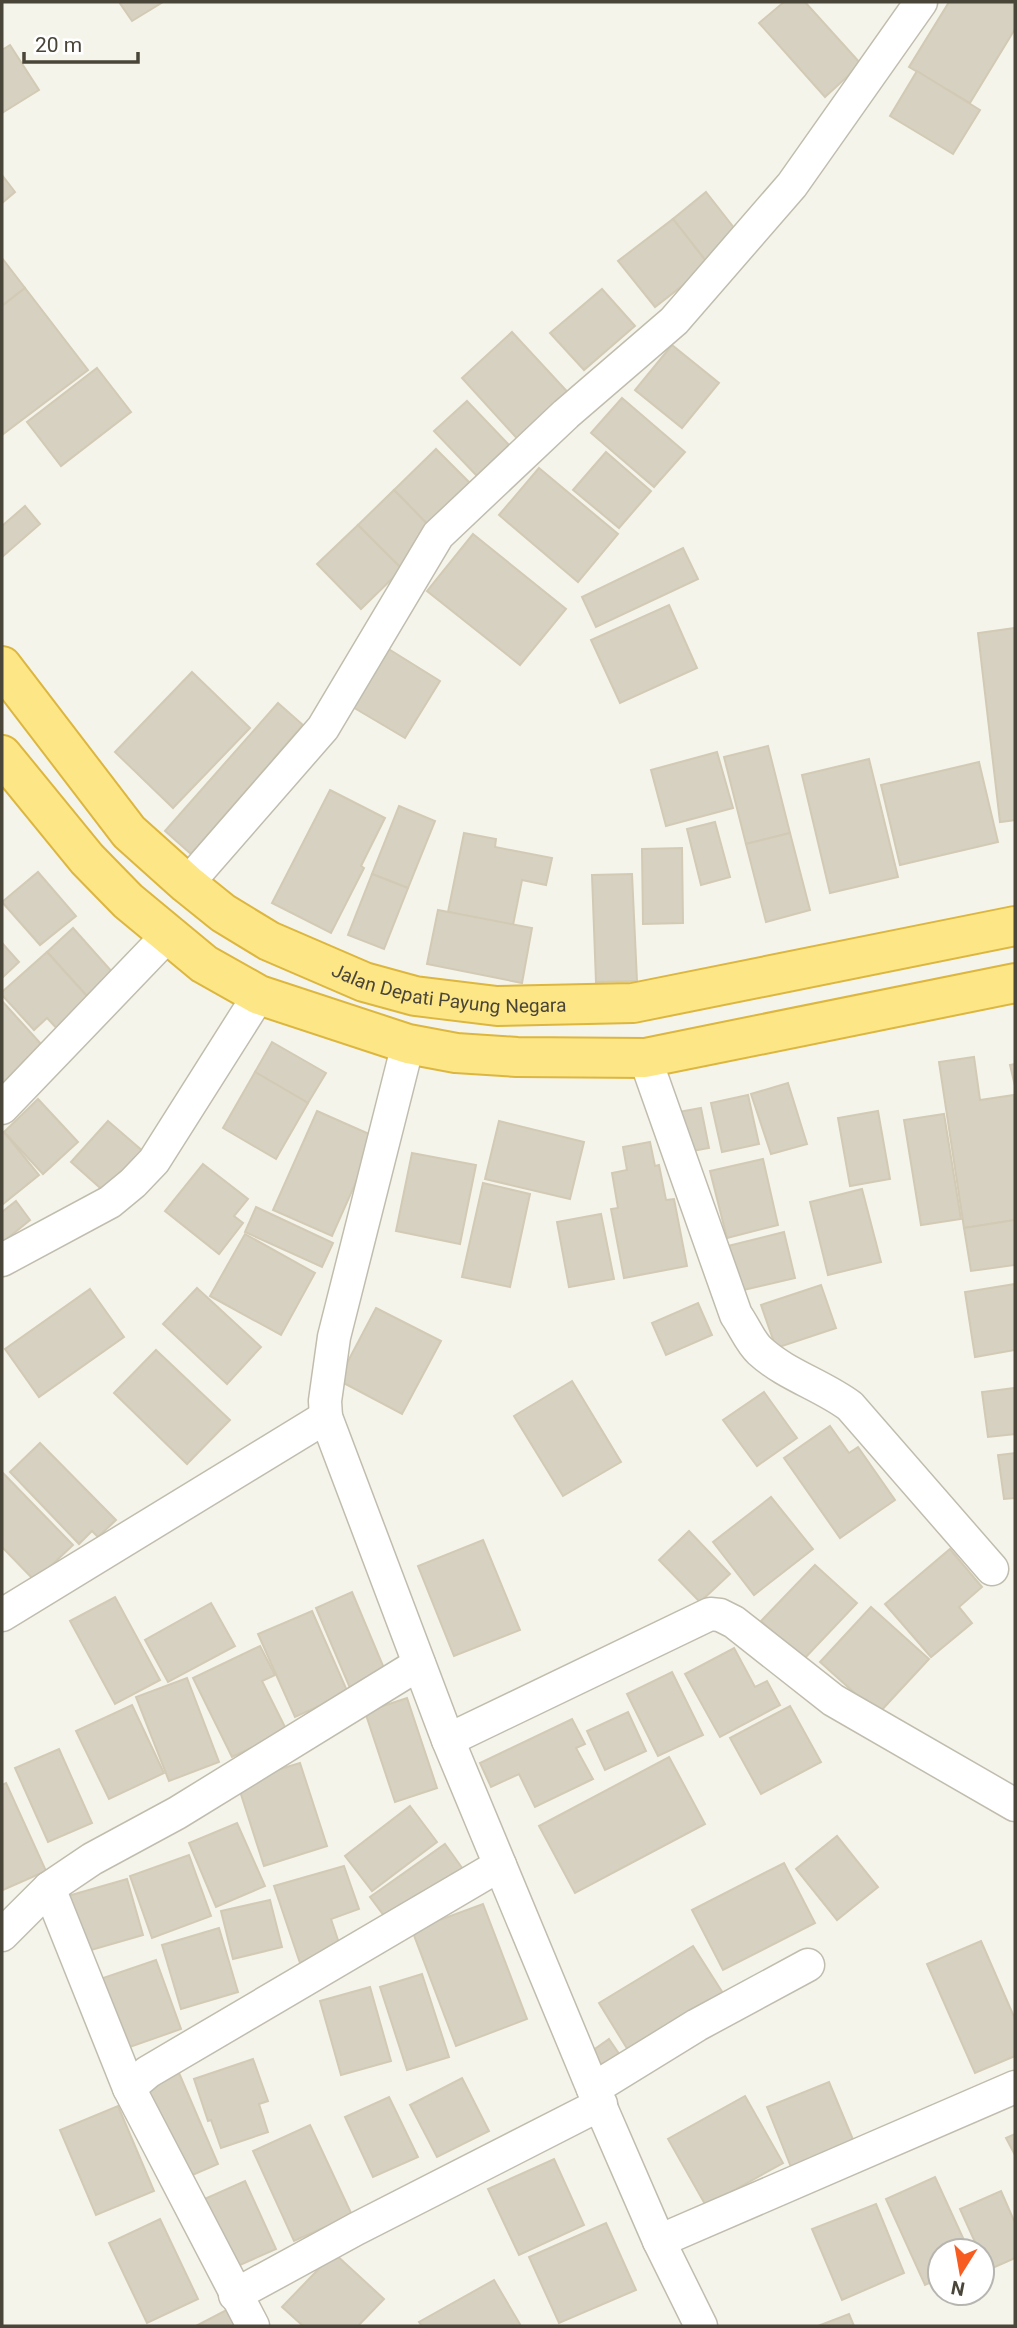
<svg xmlns="http://www.w3.org/2000/svg" width="1017" height="2328" font-family="Roboto,sans-serif">
	<rect width="100%" height="100%" fill="#f5f4eb"/>
	<g fill="#d7d1c1" stroke="#d2cab4" stroke-width="2">
		<polygon points="119,2 163,2 132,21"/>
		<polygon points="784,2 805,2 861,64 825,97 759,23"/>
		<polygon points="949,2 1015,2 1015,29 970,103 909,67"/>
		<polygon points="10,45 39,90 2,113 2,50"/>
		<polygon points="917,71 980,110 953,154 890,116"/>
		<polygon points="2,175 15,192 2,203"/>
		<polygon points="706,192 742,238 709,265 673,219"/>
		<polygon points="673,219 709,265 655,307 618,261"/>
		<polygon points="2,258 25,288 2,306"/>
		<polygon points="25,288 88,370 2,435 2,306"/>
		<polygon points="602,289 635,326 584,370 550,333"/>
		<polygon points="512,332 574,399 523,445 462,378"/>
		<polygon points="672,345 719,383 682,428 635,390"/>
		<polygon points="97,368 131,412 61,466 27,422"/>
		<polygon points="622,398 685,452 654,487 591,433"/>
		<polygon points="467,401 511,447 478,477 434,431"/>
		<polygon points="436,449 480,493 437,534 394,490"/>
		<polygon points="606,452 651,491 619,528 573,490"/>
		<polygon points="539,468 618,534 578,582 499,515"/>
		<polygon points="394,490 437,534 402,569 358,525"/>
		<polygon points="25,506 40,524 2,557 2,526"/>
		<polygon points="358,525 402,569 361,609 317,564"/>
		<polygon points="473,534 566,609 520,665 427,591"/>
		<polygon points="683,548 698,579 596,627 582,597"/>
		<polygon points="669,605 697,668 620,703 591,640"/>
		<polygon points="1015,628 1015,820 1000,822 978,633"/>
		<polygon points="387,648 440,681 405,738 351,706"/>
		<polygon points="192,672 250,728 173,808 115,752"/>
		<polygon points="278,703 303,725 191,854 165,831"/>
		<polygon points="768,746 790,833 746,844 724,757"/>
		<polygon points="717,752 733,808 666,826 651,770"/>
		<polygon points="869,759 898,877 830,893 802,775"/>
		<polygon points="979,762 998,842 900,865 881,785"/>
		<polygon points="330,790 385,818 361,866 364,868 331,933 272,903"/>
		<polygon points="399,806 435,821 408,888 372,874"/>
		<polygon points="715,822 730,877 701,885 687,829"/>
		<polygon points="464,833 496,839 495,847 552,858 546,885 522,880 513,925 448,912"/>
		<polygon points="790,833 810,910 766,922 746,844"/>
		<polygon points="682,848 683,923 643,924 642,849"/>
		<polygon points="38,872 76,916 40,945 2,902"/>
		<polygon points="372,874 408,888 384,949 348,935"/>
		<polygon points="632,874 637,981 596,982 592,875"/>
		<polygon points="438,910 532,928 522,983 427,964"/>
		<polygon points="73,928 121,982 95,1005 47,952"/>
		<polygon points="2,943 19,962 2,978"/>
		<polygon points="47,952 95,1005 63,1035 47,1018 34,1030 2,995 2,992"/>
		<polygon points="2,1001 51,1055 2,1096"/>
		<polygon points="272,1042 326,1073 308,1103 255,1072"/>
		<polygon points="974,1057 980,1100 1014,1095 1015,1220 964,1228 939,1062"/>
		<polygon points="1015,1064 1015,1086 1010,1065"/>
		<polygon points="255,1072 308,1103 276,1159 223,1128"/>
		<polygon points="788,1083 807,1144 771,1154 751,1094"/>
		<polygon points="748,1095 759,1144 722,1152 711,1103"/>
		<polygon points="38,1099 78,1142 43,1174 4,1132"/>
		<polygon points="701,1108 709,1148 681,1153 673,1113"/>
		<polygon points="317,1111 376,1137 332,1236 273,1210"/>
		<polygon points="878,1111 890,1179 850,1186 838,1118"/>
		<polygon points="944,1114 961,1219 921,1225 904,1120"/>
		<polygon points="108,1121 144,1152 107,1194 71,1162"/>
		<polygon points="499,1121 584,1142 570,1199 485,1179"/>
		<polygon points="4,1132 39,1175 2,1205 2,1133"/>
		<polygon points="650,1142 655,1166 659,1165 666,1200 674,1199 687,1266 624,1278 611,1209 618,1208 612,1173 627,1170 623,1147"/>
		<polygon points="412,1153 476,1165 460,1244 396,1231"/>
		<polygon points="763,1159 778,1225 727,1238 710,1171"/>
		<polygon points="203,1164 248,1199 234,1216 243,1223 219,1254 165,1211"/>
		<polygon points="483,1183 530,1194 510,1287 462,1277"/>
		<polygon points="862,1189 881,1262 828,1275 810,1202"/>
		<polygon points="16,1201 30,1220 2,1243 2,1212"/>
		<polygon points="256,1207 333,1243 322,1267 245,1232"/>
		<polygon points="601,1214 614,1279 569,1287 557,1222"/>
		<polygon points="1015,1220 1015,1265 971,1271 964,1228"/>
		<polygon points="784,1232 795,1278 739,1291 728,1246"/>
		<polygon points="245,1234 315,1273 281,1335 210,1296"/>
		<polygon points="1015,1284 1015,1350 975,1357 965,1292"/>
		<polygon points="821,1285 836,1328 776,1348 761,1305"/>
		<polygon points="197,1288 261,1347 227,1384 163,1324"/>
		<polygon points="90,1289 124,1337 39,1397 5,1349"/>
		<polygon points="698,1303 712,1335 666,1355 652,1323"/>
		<polygon points="376,1308 441,1341 402,1414 338,1380"/>
		<polygon points="156,1350 230,1420 187,1464 114,1393"/>
		<polygon points="572,1381 621,1462 563,1496 514,1416"/>
		<polygon points="1015,1388 1015,1434 988,1437 982,1392"/>
		<polygon points="764,1392 797,1438 757,1466 723,1420"/>
		<polygon points="830,1426 849,1453 858,1447 895,1500 840,1538 784,1458"/>
		<polygon points="40,1443 116,1520 98,1537 92,1531 79,1544 10,1472"/>
		<polygon points="1015,1453 1015,1498 1004,1499 998,1455"/>
		<polygon points="2,1472 73,1545 35,1581 2,1547"/>
		<polygon points="771,1497 813,1549 754,1595 713,1542"/>
		<polygon points="689,1531 730,1574 700,1602 659,1560"/>
		<polygon points="483,1540 520,1630 454,1656 418,1566"/>
		<polygon points="950,1549 982,1587 959,1607 972,1623 931,1657 885,1604"/>
		<polygon points="815,1565 857,1603 803,1660 761,1621"/>
		<polygon points="352,1592 386,1673 350,1688 316,1608"/>
		<polygon points="115,1597 160,1680 115,1704 70,1621"/>
		<polygon points="211,1603 235,1646 168,1682 145,1640"/>
		<polygon points="871,1607 929,1659 878,1714 820,1662"/>
		<polygon points="312,1611 348,1693 295,1717 258,1634"/>
		<polygon points="260,1646 275,1675 262,1681 287,1731 232,1757 193,1678"/>
		<polygon points="734,1648 755,1687 767,1681 780,1705 720,1737 685,1674"/>
		<polygon points="672,1672 703,1735 658,1756 627,1694"/>
		<polygon points="187,1678 219,1762 169,1781 136,1697"/>
		<polygon points="407,1698 437,1788 395,1802 365,1712"/>
		<polygon points="132,1705 164,1773 109,1799 76,1731"/>
		<polygon points="790,1706 821,1762 761,1794 730,1738"/>
		<polygon points="628,1712 646,1751 605,1770 587,1731"/>
		<polygon points="572,1719 585,1744 576,1748 593,1779 535,1807 519,1774 491,1787 480,1763"/>
		<polygon points="59,1749 92,1823 48,1842 15,1768"/>
		<polygon points="669,1757 705,1824 575,1893 539,1826"/>
		<polygon points="300,1763 327,1846 264,1866 237,1782"/>
		<polygon points="6,1783 46,1871 3,1890 2,1785"/>
		<polygon points="410,1806 437,1842 372,1891 345,1856"/>
		<polygon points="237,1823 265,1886 216,1907 189,1843"/>
		<polygon points="837,1836 878,1887 837,1920 796,1869"/>
		<polygon points="445,1844 465,1872 390,1924 370,1897"/>
		<polygon points="189,1855 211,1916 152,1938 130,1876"/>
		<polygon points="784,1863 815,1923 723,1970 692,1910"/>
		<polygon points="344,1866 359,1909 331,1919 341,1949 300,1963 274,1886"/>
		<polygon points="127,1879 143,1935 84,1952 68,1896"/>
		<polygon points="270,1900 282,1947 233,1959 221,1911"/>
		<polygon points="483,1904 527,2019 456,2046 412,1930"/>
		<polygon points="219,1928 238,1992 181,2009 162,1945"/>
		<polygon points="981,1941 1015,2019 1015,2056 975,2073 927,1964"/>
		<polygon points="693,1946 726,1998 631,2055 599,2003"/>
		<polygon points="156,1960 181,2029 124,2049 100,1979"/>
		<polygon points="422,1974 449,2057 407,2070 380,1987"/>
		<polygon points="370,1987 391,2061 341,2075 320,2001"/>
		<polygon points="609,2039 624,2061 600,2078 585,2056"/>
		<polygon points="253,2059 268,2101 259,2104 268,2132 221,2148 211,2120 208,2121 194,2079"/>
		<polygon points="179,2073 218,2164 181,2180 141,2089"/>
		<polygon points="462,2078 489,2131 437,2157 410,2105"/>
		<polygon points="829,2082 854,2142 791,2167 767,2107"/>
		<polygon points="745,2096 783,2163 706,2206 668,2139"/>
		<polygon points="389,2097 418,2157 373,2177 345,2117"/>
		<polygon points="118,2106 154,2191 96,2215 60,2130"/>
		<polygon points="310,2125 352,2215 294,2241 253,2151"/>
		<polygon points="1015,2134 1015,2155 1006,2138"/>
		<polygon points="554,2159 584,2225 519,2255 488,2189"/>
		<polygon points="935,2177 969,2251 940,2251 940,2278 925,2285 886,2199"/>
		<polygon points="245,2181 276,2249 231,2269 200,2201"/>
		<polygon points="1001,2191 1015,2223 1015,2258 988,2270 982,2257 982,2251 979,2251 960,2209"/>
		<polygon points="876,2204 904,2273 842,2300 812,2229"/>
		<polygon points="160,2219 198,2299 147,2323 109,2243"/>
		<polygon points="606,2223 636,2290 559,2323 529,2257"/>
		<polygon points="334,2253 384,2299 358,2326 303,2326 282,2307"/>
		<polygon points="494,2280 521,2326 422,2326 419,2322"/>
		<polygon points="234,2306 245,2326 196,2326"/>
		<polygon points="849,2314 854,2326 818,2326"/>
	</g>
	<g fill="none" stroke-linecap="round" stroke-linejoin="round">
		<defs>
			<g id="minor">
				<polyline points="187,884 323,728 438,535 566,414 674,321 792,185 921,2"/>
				<polyline points="408,1044 334,1337 325,1401 326,1417 448,1740 593,2089 659,2241 701,2326"/>
				<path d="M645,1058L736,1315C744,1326 750,1342 760,1351C786,1375 822,1385 850,1406L992,1569"/>
				<polyline points="2,1108 169,934"/>
				<polyline points="2,1260 110,1202 133,1183 154,1161 259,995"/>
				<polyline points="2,1615 326,1417"/>
				<polyline points="448,1740 710,1614 720,1615 734,1622 833,1700 1015,1805"/>
				<polyline points="49,1888 129,2088"/>
				<polyline points="2,1935 49,1888 92,1859 177,1813 419,1664"/>
				<polyline points="593,2089 697,2025 808,1965"/>
				<polyline points="659,2241 1015,2087"/>
				<polyline points="235,2295 356,2229 601,2104"/>
				<polyline points="253,2326 129,2088 148,2072 500,1865"/>
			</g>
			<g id="trunk">
				<path id="s1" d="M2,666L129,832L187,884L223,913L269,941L364,982L415,996L497,1006L633,1003L1015,926"/>
				<polyline points="2,755 87,859 128,901 204,964 259,995 408,1044 456,1053 517,1057 645,1058 1015,983"/>
			</g>
		</defs>
		<use href="#minor" stroke="#c1bdae" stroke-width="35"/>
		<use href="#trunk" stroke="#dcb63f" stroke-width="42"/>
		<use href="#minor" stroke="#fff" stroke-width="32"/>
		<use href="#trunk" stroke="#fce686" stroke-width="38"/>
	</g>
	<g text-anchor="middle" stroke-width="5" stroke-linejoin="round" paint-order="stroke">
		<g font-size="19" fill="#4a4539" stroke="#fff">
			<text dy="7" stroke="none"><textPath href="#s1" startOffset="576">Jalan Depati Payung Negara</textPath></text>
		</g>
	</g>
	<rect width="1017" height="2328" fill="none" stroke="#4a4539" stroke-width="7"/>
	<g transform="translate(961 2272) rotate(191)"><circle r="33" fill="#ffffff" stroke="#b7b5b0" stroke-width="2"/>
	<path d="M0-5L12 26L0 18L-12 26Z" fill="#f75c21"/>
	<text y="-10" font-size="19" font-weight="bold" text-anchor="middle" fill="#4a4539">N</text>
	</g>
	<path d="M24 52v10h114v-10" fill="none" stroke="#4a4539" stroke-width="3.5"/>
	<text x="35" y="52" font-size="21" fill="#4a4539" stroke="#ffffff" stroke-width="5" paint-order="stroke">20 m</text>
</svg>
